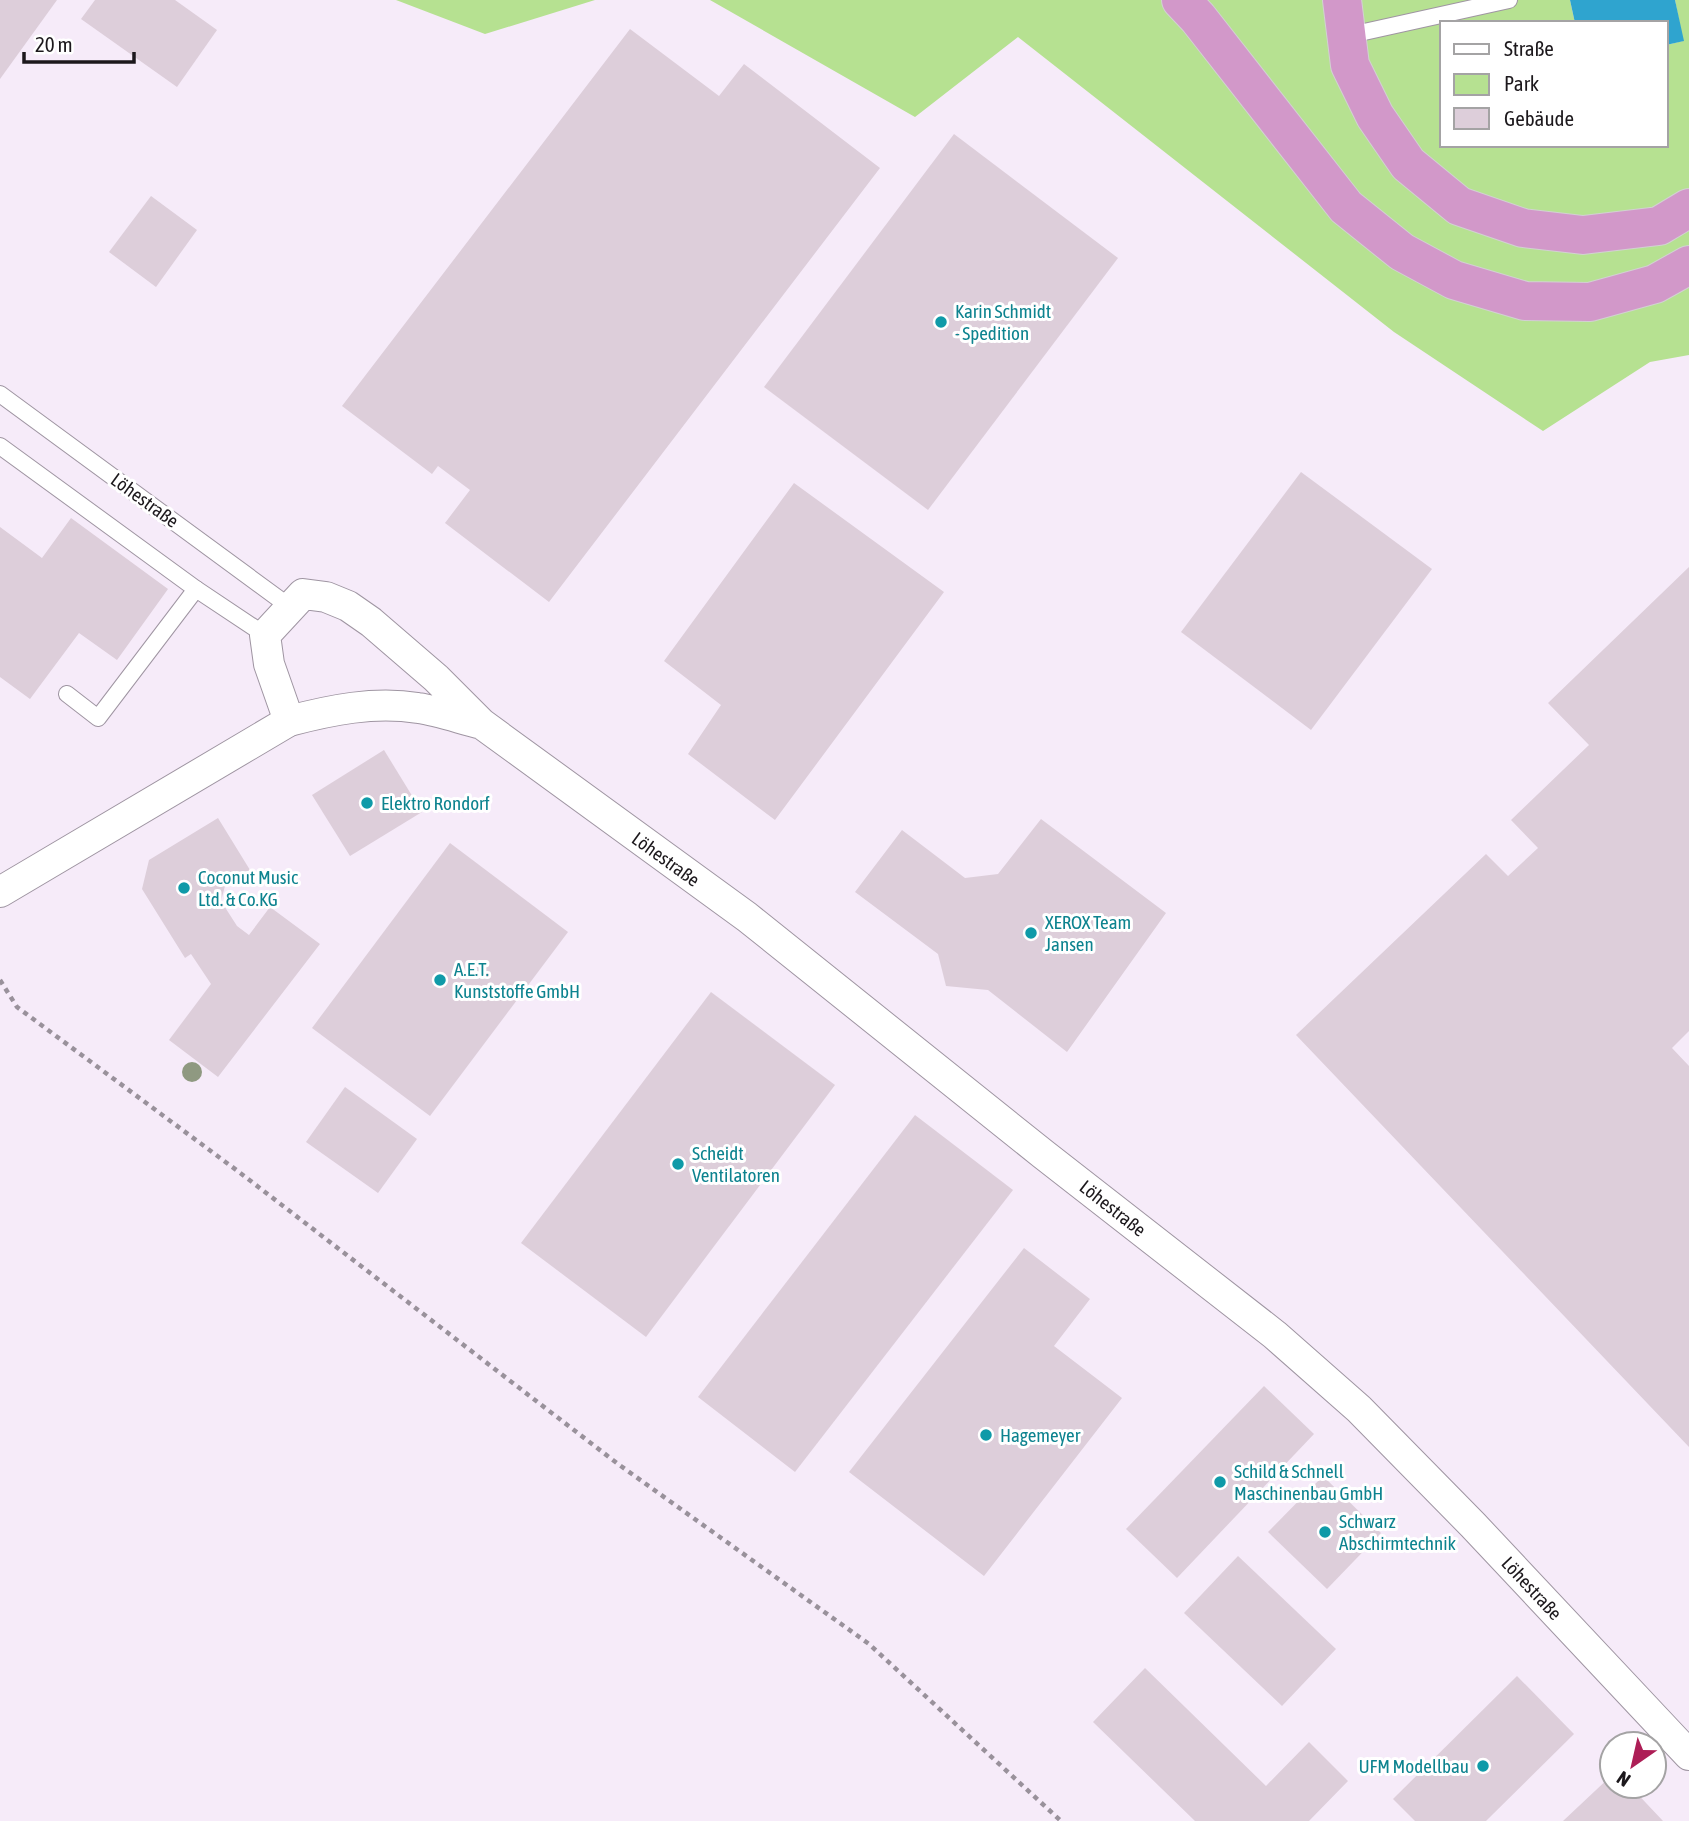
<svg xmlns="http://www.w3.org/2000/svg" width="1689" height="1821" font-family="'Asap Condensed',sans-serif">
	<rect width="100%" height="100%" fill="#f6ebf9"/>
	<g fill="#b6e191">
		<polygon points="396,0 595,0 485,34"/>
		<polygon points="710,0 1570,0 1575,23 1442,23 1442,145 1666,145 1666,45 1683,41 1675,0 1689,0 1689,355 1650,362 1543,431 1394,332 1018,37 915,117"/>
	</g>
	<polygon fill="#2fa4cf" points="1570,0 1675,0 1684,41 1666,45 1666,23 1575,23"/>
	<g fill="#ddceda">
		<polygon points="0,0 57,0 0,79"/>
		<polygon points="95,0 175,0 217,30 177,87 81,19"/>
		<polygon points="630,29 719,96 744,64 880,168 549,602 445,523 470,490 438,466 432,474 342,406"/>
		<polygon points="954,134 1118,258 928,510 764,387"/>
		<polygon points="151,196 197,230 156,287 109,252"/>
		<polygon points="1301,472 1432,569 1311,730 1181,632"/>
		<polygon points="794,483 944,592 775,820 688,754 721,705 664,661"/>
		<polygon points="71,518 168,589 117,660 79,633 30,699 0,677 0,527 42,558"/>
		<polygon points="1689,567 1689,1031 1672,1048 1689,1066 1689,1447 1296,1035 1486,854 1508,876 1538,848 1511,820 1589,745 1548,703"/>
		<polygon points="384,750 422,812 350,856 312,795"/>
		<polygon points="218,818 250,870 225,886 221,901 237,926 249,935 270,907 320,944 218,1077 169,1040 211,984 191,954 185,958 142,889 149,860"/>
		<polygon points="1041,819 1166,913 1067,1052 988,990 946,986 938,954 855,892 902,830 965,878 998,874"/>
		<polygon points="450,843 568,932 430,1116 312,1028"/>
		<polygon points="711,992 835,1085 646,1337 521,1243"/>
		<polygon points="345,1087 417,1139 378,1193 306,1142"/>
		<polygon points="915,1115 1013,1190 795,1472 698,1397"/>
		<polygon points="1024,1248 1090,1299 1054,1346 1122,1398 984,1576 849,1472"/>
		<polygon points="1264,1386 1314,1434 1177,1578 1126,1529"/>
		<polygon points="1323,1476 1381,1533 1327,1589 1268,1532"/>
		<polygon points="1238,1556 1336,1649 1282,1706 1184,1613"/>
		<polygon points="1145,1668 1266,1786 1309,1742 1348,1781 1309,1821 1195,1821 1093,1722"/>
		<polygon points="1517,1676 1574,1734 1486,1821 1415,1821 1393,1799"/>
		<polygon points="1612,1775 1612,1786 1630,1786 1663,1821 1563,1821"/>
	</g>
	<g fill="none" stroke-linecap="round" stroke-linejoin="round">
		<defs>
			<g id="service">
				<polyline points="1346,36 1509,0"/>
				<polyline points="0,394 290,607"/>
				<polyline points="0,446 196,589"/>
				<polyline points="67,694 98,718 196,589 265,635"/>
			</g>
			<g id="minor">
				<path d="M482,724C461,719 440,711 418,708C374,701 331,710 289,721L269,664L265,635L303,594L326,597L348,606L371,622L436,678L482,724L747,917L1043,1154L1275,1335L1359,1409L1473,1525L1689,1755"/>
				<polyline points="0,892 289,721"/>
			</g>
			<g id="motorway">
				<polyline points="1181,0 1198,18 1346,207 1402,252 1454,280 1525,301 1590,302 1655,284 1689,265"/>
				<polyline points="1342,0 1350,65 1375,116 1408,164 1459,206 1523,228 1583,235 1659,226 1689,208"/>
			</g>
		</defs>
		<use href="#service" stroke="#9f95a2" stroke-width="18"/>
		<use href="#minor" stroke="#9f95a2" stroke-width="32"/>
		<use href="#motorway" stroke="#d2d1d2" stroke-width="40"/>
		<polyline stroke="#99919b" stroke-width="4.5" stroke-dasharray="5 5" stroke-linecap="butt" points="0,980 17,1007 239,1172 618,1464 869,1644 1061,1821"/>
		<use href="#service" stroke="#fff" stroke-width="16"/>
		<use href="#minor" stroke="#fff" stroke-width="30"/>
		<use href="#motorway" stroke="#d298c9" stroke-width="38"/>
	</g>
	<circle fill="#8f9981" cx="192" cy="1072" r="10"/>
	<g fill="#0f9aa8" stroke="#fff" stroke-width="2.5">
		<circle cx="941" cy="322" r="7"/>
		<circle cx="367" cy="803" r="7"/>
		<circle cx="184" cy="888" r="7"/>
		<circle cx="1031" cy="933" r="7"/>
		<circle cx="440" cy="980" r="7"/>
		<circle cx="678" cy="1164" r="7"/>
		<circle cx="986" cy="1435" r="7"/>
		<circle cx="1220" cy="1482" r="7"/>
		<circle cx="1325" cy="1532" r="7"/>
		<circle cx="1483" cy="1766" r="7"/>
	</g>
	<g text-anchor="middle" stroke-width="6" stroke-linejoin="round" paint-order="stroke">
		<g font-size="19" fill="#0d838f" stroke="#fff" text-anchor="start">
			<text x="955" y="318">Karin Schmidt<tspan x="955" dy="22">- Spedition</tspan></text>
			<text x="381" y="810">Elektro Rondorf</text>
			<text x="198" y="884">Coconut Music<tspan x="198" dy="22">Ltd. &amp; Co.KG</tspan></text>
			<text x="1045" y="929">XEROX Team<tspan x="1045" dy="22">Jansen</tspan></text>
			<text x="454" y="976">A.E.T.<tspan x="454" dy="22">Kunststoffe GmbH</tspan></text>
			<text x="692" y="1160">Scheidt<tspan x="692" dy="22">Ventilatoren</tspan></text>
			<text x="1000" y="1442">Hagemeyer</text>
			<text x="1234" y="1478">Schild &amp; Schnell<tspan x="1234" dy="22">Maschinenbau GmbH</tspan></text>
			<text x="1339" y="1528">Schwarz<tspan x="1339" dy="22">Abschirmtechnik</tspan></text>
			<text x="1469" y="1773" text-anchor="end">UFM Modellbau</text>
		</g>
		<g font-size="19" fill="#1c181c" stroke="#fff">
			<text transform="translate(145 500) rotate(36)" y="7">Löhestraße</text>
			<text transform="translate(666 859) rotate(36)" y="7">Löhestraße</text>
			<text transform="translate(1113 1208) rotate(38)" y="7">Löhestraße</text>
			<text transform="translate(1532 1588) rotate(47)" y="7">Löhestraße</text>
		</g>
	</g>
	<rect x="1440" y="21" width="228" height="126" fill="#ffffff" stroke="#a4a3a4" stroke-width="2"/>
	<rect x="1454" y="44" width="35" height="10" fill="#ffffff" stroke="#a4a3a4" stroke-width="2"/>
	<text x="1504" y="56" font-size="21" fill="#1c181c">Straße</text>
	<rect x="1454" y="74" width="35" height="21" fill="#b6e191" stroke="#a4a3a4" stroke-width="2"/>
	<text x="1504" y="91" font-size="21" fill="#1c181c">Park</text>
	<rect x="1454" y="108" width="35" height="21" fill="#ddceda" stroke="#a4a3a4" stroke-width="2"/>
	<text x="1504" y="126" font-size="21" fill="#1c181c">Gebäude</text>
	<g transform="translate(1633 1765) rotate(214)"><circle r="33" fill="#ffffff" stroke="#a4a3a4" stroke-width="2"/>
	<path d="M0-5L12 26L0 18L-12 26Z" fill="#ad1e56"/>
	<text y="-10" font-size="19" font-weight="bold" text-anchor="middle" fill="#1c181c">N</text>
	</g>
	<path d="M24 52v10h110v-10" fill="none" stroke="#1c181c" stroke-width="3.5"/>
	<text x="35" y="52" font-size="21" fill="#1c181c" stroke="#ffffff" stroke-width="5" paint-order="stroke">20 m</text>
</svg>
